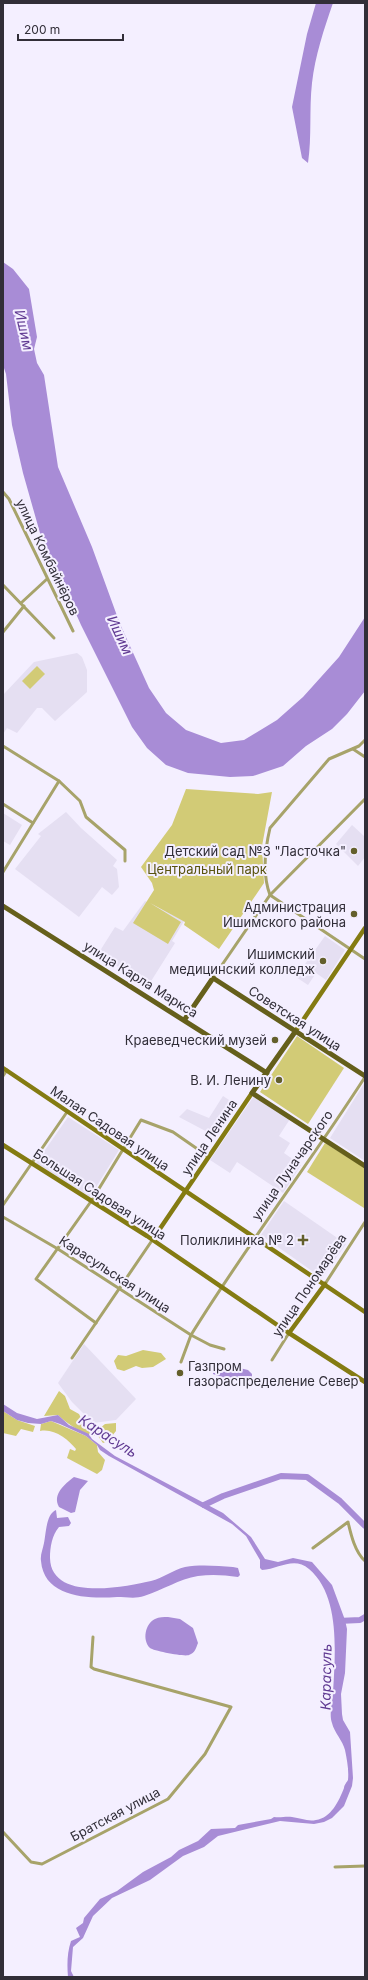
<svg xmlns="http://www.w3.org/2000/svg" width="368" height="1980" font-family="Inter,sans-serif">
	<rect width="100%" height="100%" fill="#f4efff"/>
	<g fill="#e5dff2">
		<polygon points="77,653 82,657 87,670 87,692 55,721 42,708 37,708 17,733 7,728 3,734 3,695 34,662"/>
		<polygon points="66,812 81,828 117,860 113,866 117,869 119,887 112,895 102,887 79,917 15,869 41,836 38,834"/>
		<polygon points="3,813 22,825 10,845 3,841"/>
		<polygon points="352,825 365,837 365,857 358,866 336,844"/>
		<polygon points="145,901 184,921 172,941 175,943 148,986 98,954 115,927 123,931"/>
		<polygon points="325,936 345,950 326,980 316,973 308,985 296,977"/>
		<polygon points="365,1082 365,1161 330,1138"/>
		<polygon points="223,1096 235,1104 215,1136 179,1117 187,1109 209,1118"/>
		<polygon points="254,1096 290,1119 279,1136 290,1143 284,1153 301,1165 283,1193 237,1162 230,1173 210,1160"/>
		<polygon points="68,1117 119,1150 90,1197 36,1163"/>
		<polygon points="284,1201 346,1244 322,1278 261,1235"/>
		<polygon points="84,1344 136,1399 116,1420 93,1423 72,1402 58,1383"/>
	</g>
	<g fill="#d2cb76">
		<polygon points="37,666 45,674 30,689 22,681"/>
		<polygon points="186,789 258,794 272,792 262,846 264,883 219,949 184,925 185,922 150,903 181,922 168,944 133,923 154,890 152,883 141,867 172,825"/>
		<polygon points="297,1036 344,1068 308,1124 260,1092"/>
		<polygon points="325,1143 365,1168 364,1208 307,1172"/>
		<polygon points="143,1350 161,1353 166,1359 153,1367 142,1368 136,1366 124,1371 117,1369 114,1361 118,1355 126,1356"/>
		<path d="M59,1391L65,1396L70,1409L79,1414L83,1422L92,1429H99L105,1424L116,1423V1431L108,1441L103,1443L98,1436C86,1437 66,1423 58,1415L44,1416Z"/>
		<polygon points="3,1411 17,1420 35,1426 33,1432 21,1429 16,1436 3,1433"/>
		<path d="M51,1421L86,1436L97,1445L98,1452L105,1460L102,1470L97,1474L67,1458L70,1449L75,1451L76,1449C68,1439 54,1428 40,1431L41,1424Z"/>
	</g>
	<g fill="#a88cd6">
		<path d="M316,3H333C324,29 315,56 312,83C309,110 312,136 308,163L302,158L292,107L307,34Z"/>
		<polygon points="3,262 13,269 29,289 37,337 34,349 37,363 44,375 58,467 92,547 120,624 149,688 166,713 186,730 221,743 244,740 277,720 303,697 339,657 365,617 365,691 347,714 332,729 306,746 283,766 253,776 230,777 188,773 166,765 147,748 132,727 81,625 40,533 23,473 12,425 6,374 3,365"/>
		<polygon points="218,1363 248,1370 252,1374 252,1377 247,1385 244,1385 213,1374 213,1370"/>
		<path d="M3,1404L17,1413L37,1419L58,1415L69,1425L89,1434L92,1439L115,1456L223,1513L251,1537L265,1559L278,1562L293,1558L312,1562L332,1585L345,1620L347,1629L345,1673L341,1694L342,1714L343,1720L350,1732L353,1778L352,1786L344,1806L332,1818L324,1822L314,1824L280,1821L218,1836L204,1847L183,1856L150,1880L112,1898L93,1916L83,1938L73,1947L71,1971L74,1977H68C67,1965 67,1953 71,1941L80,1937L76,1928L83,1923L84,1918L100,1899L117,1891L143,1872L171,1857L179,1850L198,1841L211,1829L235,1828L238,1825L271,1819L274,1817C281,1818 286,1816 292,1817C301,1818 308,1822 316,1820C331,1818 339,1801 344,1788C344,1785 347,1782 348,1780C349,1770 347,1760 345,1750C343,1741 334,1732 332,1723C329,1715 332,1702 333,1693C335,1655 341,1596 309,1569C294,1556 279,1569 262,1570L260,1568V1560L246,1536L232,1524L109,1456L100,1450L97,1445L86,1436L60,1424L51,1421L41,1424L28,1423L17,1420L3,1411Z"/>
		<path d="M74,1477L88,1481L80,1490L75,1512L71,1513L59,1507C52,1494 65,1484 74,1477Z"/>
		<path d="M56,1510L57,1518L68,1517L71,1523L69,1526L59,1527C52,1535 50,1547 50,1558C51,1602 125,1587 151,1581C163,1578 173,1570 185,1567C201,1564 218,1566 233,1567L238,1568L240,1575L238,1577C224,1575 212,1574 198,1576C179,1579 163,1590 144,1596C136,1599 126,1597 117,1597C89,1599 44,1598 41,1561C40,1555 43,1549 44,1543C46,1534 46,1514 56,1510Z"/>
		<path d="M168,1617L180,1619L193,1628L198,1643C196,1648 195,1653 189,1655C185,1657 154,1651 150,1648C142,1640 145,1624 155,1619C159,1617 164,1617 168,1617Z"/>
	</g>
	<g fill="none" stroke-linecap="round" stroke-linejoin="round">
		<g stroke="#a88cd6" stroke-width="6">
			<polyline points="204,1505 223,1496 281,1476 307,1477 340,1501 365,1526"/>
			<polyline points="338,1621 360,1620 365,1617"/>
		</g>
		<g stroke="#a7a36a" stroke-width="3">
			<polyline points="3,492 9,499 73,631"/>
			<polyline points="3,585 54,638"/>
			<polyline points="21,603 47,579"/>
			<polyline points="3,632 24,606"/>
			<path d="M365,740L359,746L329,759L270,828C265,849 262,874 270,895L365,959"/>
			<polyline points="3,746 59,781 80,801 86,817 125,850 125,861"/>
			<polyline points="353,749 365,757"/>
			<polyline points="3,804 33,823"/>
			<polyline points="3,872 59,781"/>
			<polyline points="213,978 270,895 365,799"/>
			<polyline points="3,1076 7,1070"/>
			<polyline points="3,1205 67,1112"/>
			<polyline points="3,1217 58,1249 191,1335 181,1362"/>
			<polyline points="325,1284 365,1222"/>
			<polyline points="96,1323 36,1279 92,1200 141,1120 173,1132 209,1157"/>
			<path d="M224,1349L210,1345L191,1335C246,1246 309,1164 365,1077"/>
			<polyline points="72,1358 153,1239"/>
			<polyline points="272,1360 289,1333"/>
			<path d="M313,1548L348,1522C351,1535 355,1552 365,1561"/>
			<polyline points="3,1832 31,1862 42,1864 168,1799 205,1754 231,1707 94,1669 91,1667 93,1637"/>
			<polyline points="335,1867 365,1866"/>
		</g>
		<g stroke="#847b12" stroke-width="4.5">
			<polyline points="295,1032 365,928"/>
			<polyline points="3,1068 365,1312"/>
			<polyline points="3,1145 147,1236 289,1333 365,1382"/>
			<polyline points="153,1239 252,1093"/>
			<polyline points="289,1333 325,1284"/>
		</g>
		<g stroke="#655f1b" stroke-width="5">
			<polyline points="3,906 267,1073"/>
			<polyline points="185,1019 213,978 365,1076"/>
			<polyline points="295,1032 252,1093 365,1166"/>
		</g>
	</g>
	<g fill="#635f2b" stroke="#f4efff" stroke-width="1.5">
		<circle cx="354" cy="851" r="4"/>
		<circle cx="354" cy="914" r="4"/>
		<circle cx="323" cy="961" r="4"/>
		<circle cx="275" cy="1040" r="4"/>
		<circle cx="279" cy="1080" r="4"/>
		<path d="M301 1234h4v4h4v4h-4v4h-4v-4h-4v-4h4z"/>
		<circle cx="180" cy="1373" r="4"/>
	</g>
	<g text-anchor="middle" stroke-width="4" stroke-linejoin="round" paint-order="stroke">
		<g font-size="13" fill="#312e38" stroke="#f4efff">
			<text transform="translate(48 557) rotate(64)" y="5">улица Комбайнёров</text>
			<text transform="translate(141 979) rotate(32)" y="5">улица Карла Маркса</text>
			<text transform="translate(295 1018) rotate(33)" y="5">Советская улица</text>
			<text transform="translate(110 1128) rotate(34)" y="5">Малая Садовая улица</text>
			<text transform="translate(209 1137) rotate(-56)" y="5">улица Ленина</text>
			<text transform="translate(292 1165) rotate(-55)" y="5">улица Луначарского</text>
			<text transform="translate(100 1194) rotate(33)" y="5">Большая Садовая улица</text>
			<text transform="translate(115 1274) rotate(33)" y="5">Карасульская улица</text>
			<text transform="translate(309 1285) rotate(-56)" y="5">улица Пономарёва</text>
			<text transform="translate(115 1814) rotate(-28)" y="5">Братская улица</text>
		</g>
		<g font-size="13" fill="#312e38" stroke="#f4efff" text-anchor="end">
			<text x="346" y="856">Детский сад №3 "Ласточка"</text>
			<text x="346" y="912">Администрация<tspan x="346" dy="15">Ишимского района</tspan></text>
			<text x="315" y="959">Ишимский<tspan x="315" dy="15">медицинский колледж</tspan></text>
			<text x="267" y="1045">Краеведческий музей</text>
			<text x="271" y="1085">В. И. Ленину</text>
			<text x="294" y="1245">Поликлиника № 2</text>
			<text x="188" y="1371" text-anchor="start">Газпром<tspan x="188" dy="15">газораспределение Север</tspan></text>
		</g>
		<g font-size="13" fill="#58520e" stroke="#f4efff">
			<text x="207" y="874">Центральный парк</text>
		</g>
		<g font-size="14" font-style="italic" fill="#603a92" stroke="#f4efff">
			<text transform="translate(24 330) rotate(77)" y="5">Ишим</text>
			<text transform="translate(120 635) rotate(65)" y="5">Ишим</text>
			<text transform="translate(108 1436) rotate(33)" y="5">Карасуль</text>
			<text transform="translate(326 1677) rotate(-89)" y="5">Карасуль</text>
		</g>
	</g>
	<rect width="368" height="1980" fill="none" stroke="#312e38" stroke-width="8"/>
	<path d="M18 34v6h105v-6" fill="none" stroke="#312e38" stroke-width="2"/>
	<text x="24" y="34" font-size="12" fill="#312e38" stroke="#f4efff" stroke-width="3" paint-order="stroke">200 m</text>
</svg>
